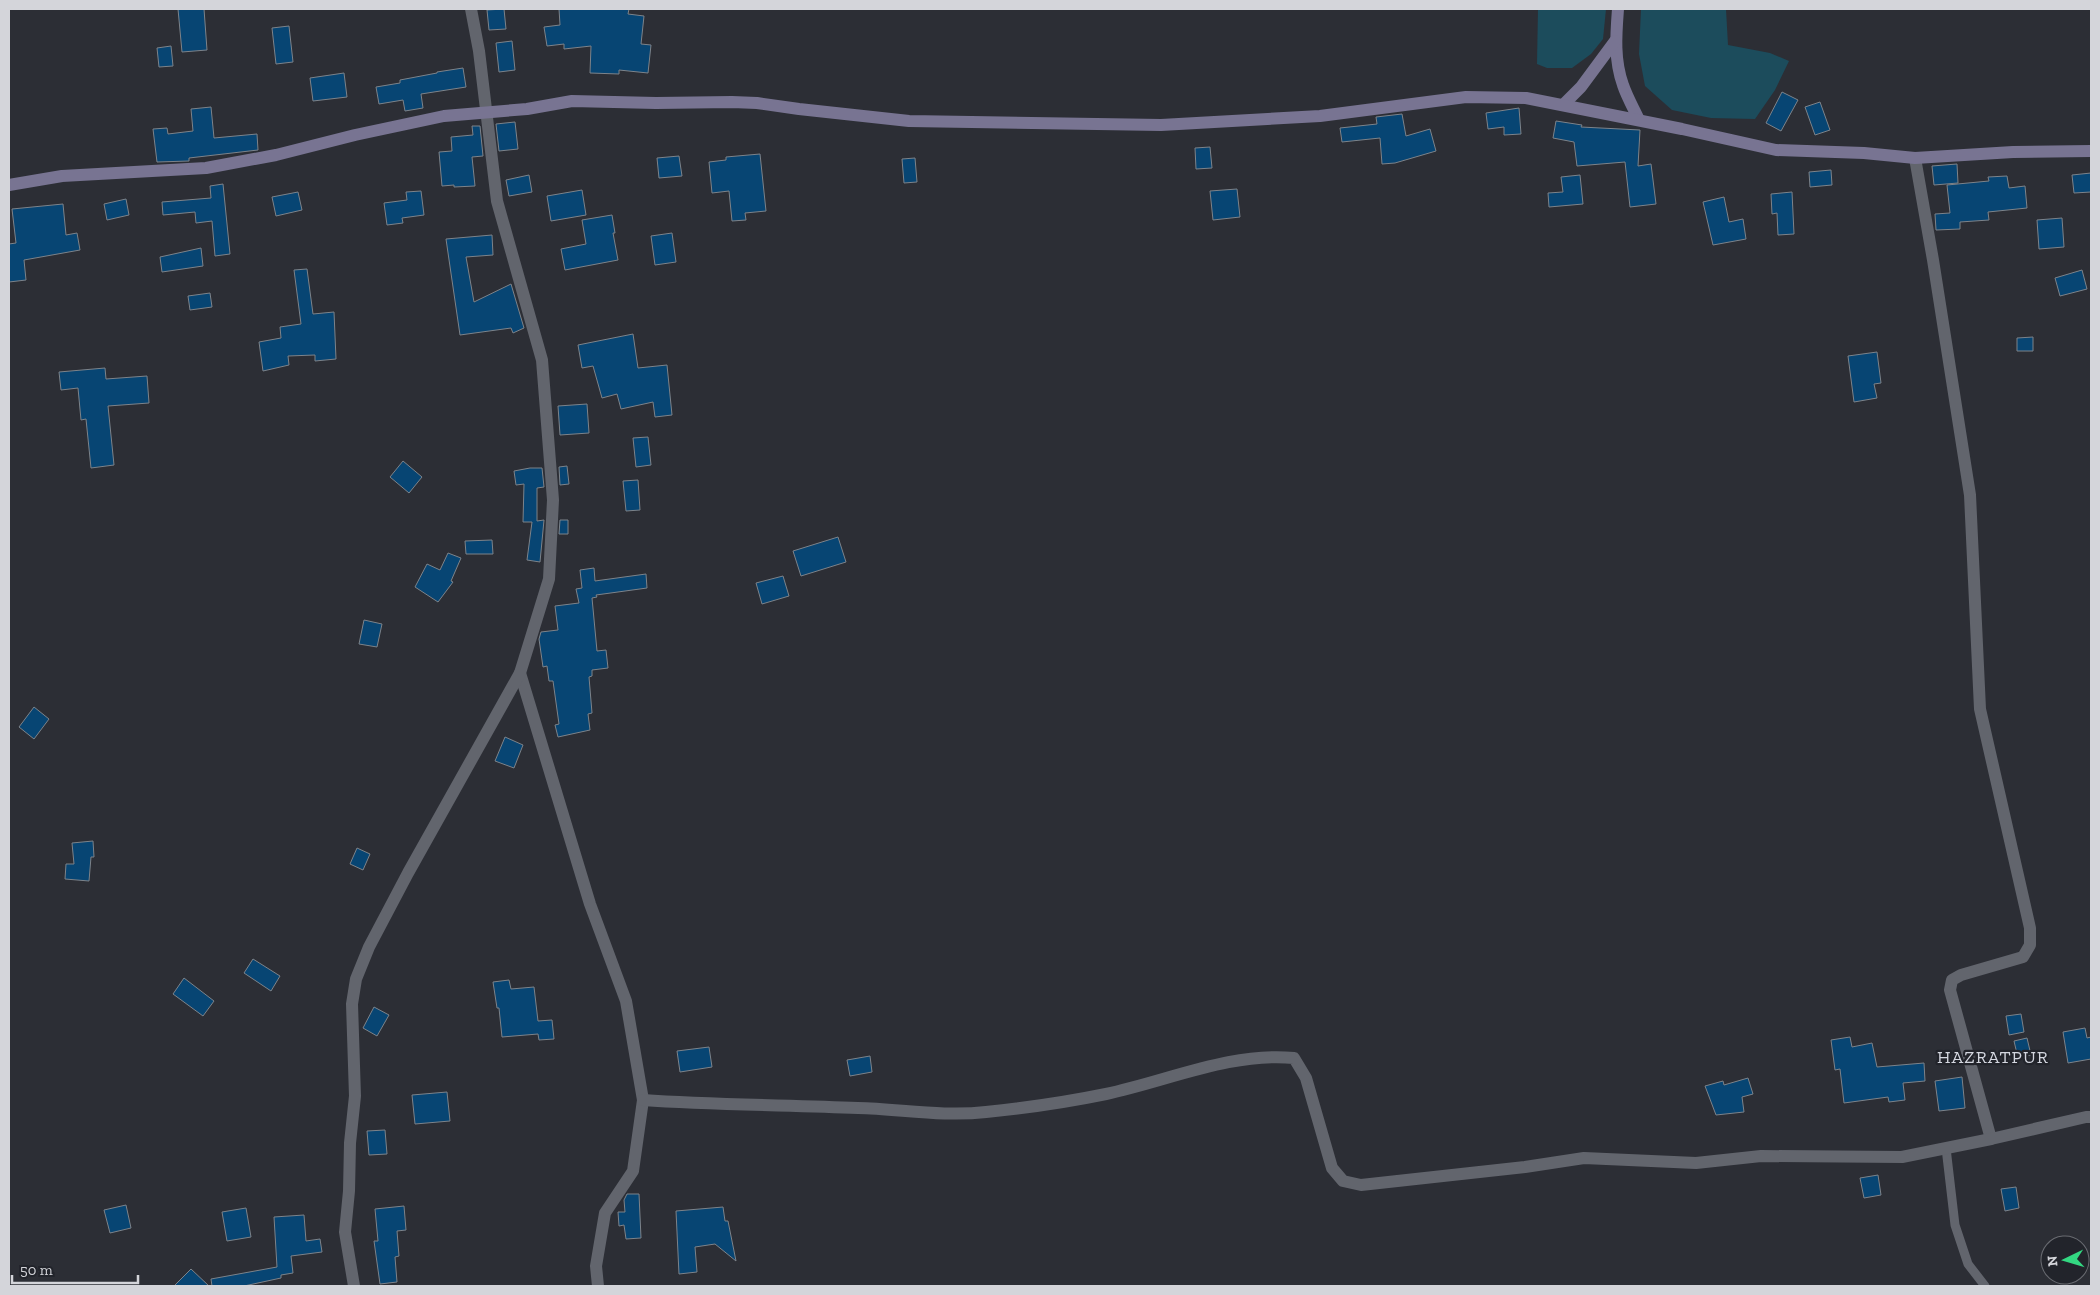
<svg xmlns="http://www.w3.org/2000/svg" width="2100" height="1295" font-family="'Zilla Slab',serif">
	<rect width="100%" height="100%" fill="#2c2e35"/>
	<g fill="#1c4c5c">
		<polygon points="1538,9 1606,9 1603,39 1591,54 1572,68 1547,68 1537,64"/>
		<polygon points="1641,9 1726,9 1728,45 1770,53 1789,61 1775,90 1755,119 1711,118 1672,110 1645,86 1639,54"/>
	</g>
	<g fill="#074573" stroke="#7d838a">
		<polygon points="178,9 204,9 207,50 182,52"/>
		<polygon points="504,9 506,29 489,30 487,10"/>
		<polygon points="559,9 629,9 628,14 644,16 641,44 651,45 648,73 619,70 619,74 590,73 591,46 564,49 564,44 547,46 544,27 560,25"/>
		<polygon points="289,26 293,62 276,64 272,28"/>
		<polygon points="512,41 515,70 499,72 496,43"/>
		<polygon points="171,46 173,66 159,67 157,48"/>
		<polygon points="463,68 466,87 421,94 423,108 405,111 403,100 379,104 376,87 400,83 400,80 437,73 437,72"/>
		<polygon points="344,73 347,97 313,101 310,78"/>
		<polygon points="1782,92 1798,100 1781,131 1766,123"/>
		<polygon points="1820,102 1830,130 1815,135 1805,107"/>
		<polygon points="211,107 214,138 257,134 258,150 189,158 189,161 157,162 153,129 167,128 168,134 193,131 191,109"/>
		<polygon points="1519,108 1521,134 1504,135 1504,127 1488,129 1486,113"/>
		<polygon points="1402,114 1406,136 1430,129 1436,151 1395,163 1382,164 1380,138 1342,142 1340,128 1377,124 1376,117"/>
		<polygon points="1556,121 1582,125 1581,127 1640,130 1638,166 1651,164 1656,204 1630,207 1625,162 1577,166 1574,142 1553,138"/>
		<polygon points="515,122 518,149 499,151 496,124"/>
		<polygon points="472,126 480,126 483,156 472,157 475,186 454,187 454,185 442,186 439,152 452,151 451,137 473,135"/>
		<polygon points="1210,147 1212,168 1196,169 1195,148"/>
		<polygon points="760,154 766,211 745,213 746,220 732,221 729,191 712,193 709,162 726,160 726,157"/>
		<polygon points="679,156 682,176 659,178 657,158"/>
		<polygon points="915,158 917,182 904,183 902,159"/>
		<polygon points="1957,164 1958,183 1934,185 1932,166"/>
		<polygon points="1831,170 1832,185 1810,187 1809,172"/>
		<polygon points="2091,173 2091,192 2074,193 2072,175"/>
		<polygon points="529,175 532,192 509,196 506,180"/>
		<polygon points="1580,175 1583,204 1549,207 1548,193 1563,192 1561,177"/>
		<polygon points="2007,176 2009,188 2025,186 2027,208 1988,212 1989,220 1960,222 1960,229 1936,230 1935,214 1950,213 1947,185 1989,181 1988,177"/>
		<polygon points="223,184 230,254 215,256 212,221 196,223 195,212 163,215 162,202 211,198 210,186"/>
		<polygon points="1237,189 1240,217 1213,220 1210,191"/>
		<polygon points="582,190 586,215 551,221 547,196"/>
		<polygon points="421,191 424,215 402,218 403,223 387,225 384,203 407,200 406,192"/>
		<polygon points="298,192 302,210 276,216 272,197"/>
		<polygon points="1792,192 1794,234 1778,235 1777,213 1772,214 1771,194"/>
		<polygon points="1724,197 1729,222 1743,219 1746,239 1713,245 1703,202"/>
		<polygon points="126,199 129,215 107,220 104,204"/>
		<polygon points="63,204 66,235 77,233 80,250 24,260 26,280 9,282 9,244 16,243 12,209"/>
		<polygon points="612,215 615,233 613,233 618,260 565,270 561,249 586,244 582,220"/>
		<polygon points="2062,218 2064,247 2039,249 2037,220"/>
		<polygon points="672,233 676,262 655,265 651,236"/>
		<polygon points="492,235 493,255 466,257 474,302 511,284 524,328 513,333 511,328 460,335 446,239"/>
		<polygon points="201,248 203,266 162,272 160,257"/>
		<polygon points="307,269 313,314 334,312 336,359 315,361 315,355 288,356 289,365 263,371 259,342 281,338 280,327 301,324 294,270"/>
		<polygon points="2082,270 2087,289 2060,296 2055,278"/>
		<polygon points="210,293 212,307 190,310 188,296"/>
		<polygon points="633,334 638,368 667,365 672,415 655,417 653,402 621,409 617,394 602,398 593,366 582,368 578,345"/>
		<polygon points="2033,337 2033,351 2017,351 2017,338"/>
		<polygon points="1877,352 1881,383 1874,384 1877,398 1854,402 1848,356"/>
		<polygon points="105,368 106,379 147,376 149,403 108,406 114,465 91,468 86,419 81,420 78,388 61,390 59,372"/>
		<polygon points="587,404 589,433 560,435 558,406"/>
		<polygon points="648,437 651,465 636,467 633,438"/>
		<polygon points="403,461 422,477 409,493 390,477"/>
		<polygon points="567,466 569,484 560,485 559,467"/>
		<polygon points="530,468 542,468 544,487 537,488 537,521 544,520 540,562 527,560 532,522 523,522 524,484 516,485 514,471"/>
		<polygon points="638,480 640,510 626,511 623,481"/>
		<polygon points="560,520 568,520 568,534 559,534"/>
		<polygon points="838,537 846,562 801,576 793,551"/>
		<polygon points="492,540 493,554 466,554 465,541"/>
		<polygon points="448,553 461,558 451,581 453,582 438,602 415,587 427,564 440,570"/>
		<polygon points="594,568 595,581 646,574 647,588 596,595 597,597 592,598 597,651 606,650 608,668 592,670 592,676 589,677 592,713 588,714 590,730 558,737 555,725 559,724 553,681 549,681 547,666 543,667 539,639 541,632 558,630 555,606 579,603 576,589 582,588 580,570"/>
		<polygon points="783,576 789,596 762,604 756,583"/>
		<polygon points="364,620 382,624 377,647 359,644"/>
		<polygon points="34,707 49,719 34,739 19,727"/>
		<polygon points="505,737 523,745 514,768 495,761"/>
		<polygon points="93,841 94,857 91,857 89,881 65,879 66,864 74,864 72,843"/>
		<polygon points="357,848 370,854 363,870 350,864"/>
		<polygon points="253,959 280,976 271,991 244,973"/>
		<polygon points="184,978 214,1001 203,1016 173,994"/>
		<polygon points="509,980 511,989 534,987 538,1021 552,1020 554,1039 539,1040 538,1034 502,1037 499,1008 497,1008 493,982"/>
		<polygon points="374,1007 389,1015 377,1036 363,1028"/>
		<polygon points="2021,1014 2024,1032 2009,1035 2006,1016"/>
		<polygon points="2085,1028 2087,1038 2091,1037 2091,1059 2068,1063 2063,1032"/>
		<polygon points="1850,1037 1852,1047 1872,1043 1877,1067 1924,1063 1925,1081 1903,1083 1905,1100 1889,1102 1888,1097 1844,1103 1840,1069 1835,1070 1831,1040"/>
		<polygon points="2027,1038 2031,1055 2018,1058 2014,1041"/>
		<polygon points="709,1047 712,1067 680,1072 677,1051"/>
		<polygon points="870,1056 872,1072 850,1076 847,1060"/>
		<polygon points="1962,1077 1965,1108 1939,1111 1935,1081"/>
		<polygon points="1748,1078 1753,1094 1742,1097 1744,1112 1716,1115 1705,1086 1723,1081 1724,1085"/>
		<polygon points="447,1092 450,1121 415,1124 412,1095"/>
		<polygon points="385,1130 387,1154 369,1155 367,1131"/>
		<polygon points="1878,1175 1881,1195 1864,1198 1860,1178"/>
		<polygon points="2016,1187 2019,1208 2005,1211 2001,1189"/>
		<polygon points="627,1194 639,1194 641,1238 626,1239 624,1225 619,1226 618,1212 625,1212 624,1200"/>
		<polygon points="126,1205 131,1228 110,1233 104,1210"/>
		<polygon points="404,1206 406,1230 397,1231 399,1256 395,1257 397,1282 380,1284 374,1241 378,1241 375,1209"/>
		<polygon points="723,1207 725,1221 728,1221 736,1261 715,1244 695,1247 697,1272 679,1274 676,1211"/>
		<polygon points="246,1208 251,1237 227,1241 222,1212"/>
		<polygon points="304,1215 306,1241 320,1239 322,1252 291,1256 293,1273 281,1275 281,1278 244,1286 212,1286 211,1279 277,1267 274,1217"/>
		<polygon points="191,1269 209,1286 174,1286"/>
	</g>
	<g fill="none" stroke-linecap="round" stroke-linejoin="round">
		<polyline stroke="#62656d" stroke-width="9" points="1946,1148 1955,1225 1968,1264 1985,1286"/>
		<g stroke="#62656d" stroke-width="12">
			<polyline points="1915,158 1933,260 1970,495 1980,709 2030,928 2030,945 2023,957 1961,975 1952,980 1950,990 1991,1139"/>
			<polyline points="520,673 590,904 626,1001 643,1100 633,1171 605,1213 596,1266 598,1286"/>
			<path d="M643,1100C714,1105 786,1105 858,1108C900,1109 944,1117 986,1112C1026,1108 1067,1102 1106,1094C1168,1081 1230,1052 1294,1058L1306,1078L1332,1168L1343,1181L1361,1185L1525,1167L1584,1158L1696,1163L1761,1156L1902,1157L1991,1139L2086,1117H2091"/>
			<polyline points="354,1286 345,1232 349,1191 350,1143 355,1096 352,1004 356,979 369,947 408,873 520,673 549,579 553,500 542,360 497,201 479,51 471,9"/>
		</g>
		<g stroke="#787492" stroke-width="12">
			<path d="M1618,9C1616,35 1614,60 1623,85C1627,97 1634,109 1639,120"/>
			<polyline points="1563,105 1581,87 1615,41"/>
			<polyline points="9,185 62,176 206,168 276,155 355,135 444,116 527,109 572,101 656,103 732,102 757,103 799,109 909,121 1161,125 1320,116 1466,97 1526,98 1682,129 1776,150 1864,153 1915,158 2013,152 2091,151"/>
		</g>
	</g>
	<g text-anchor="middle" stroke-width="4.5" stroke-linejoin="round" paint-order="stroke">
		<g font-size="18" letter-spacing="1" fill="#d4d7e0" stroke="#22242b">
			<text x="1993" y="1063">HAZRATPUR</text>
		</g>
	</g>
	<rect width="2100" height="1295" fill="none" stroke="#d4d5da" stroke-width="20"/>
	<g transform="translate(2065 1260) rotate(265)"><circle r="24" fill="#22242b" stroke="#696b71"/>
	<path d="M0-4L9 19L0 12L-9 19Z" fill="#33d882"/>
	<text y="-8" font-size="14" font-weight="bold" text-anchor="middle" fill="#d4d5da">N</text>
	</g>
	<path d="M12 1275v8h126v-8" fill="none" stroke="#d4d5da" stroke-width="2.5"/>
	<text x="20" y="1275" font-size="15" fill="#d4d5da" stroke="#22242b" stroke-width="4" paint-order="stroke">50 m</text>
</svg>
